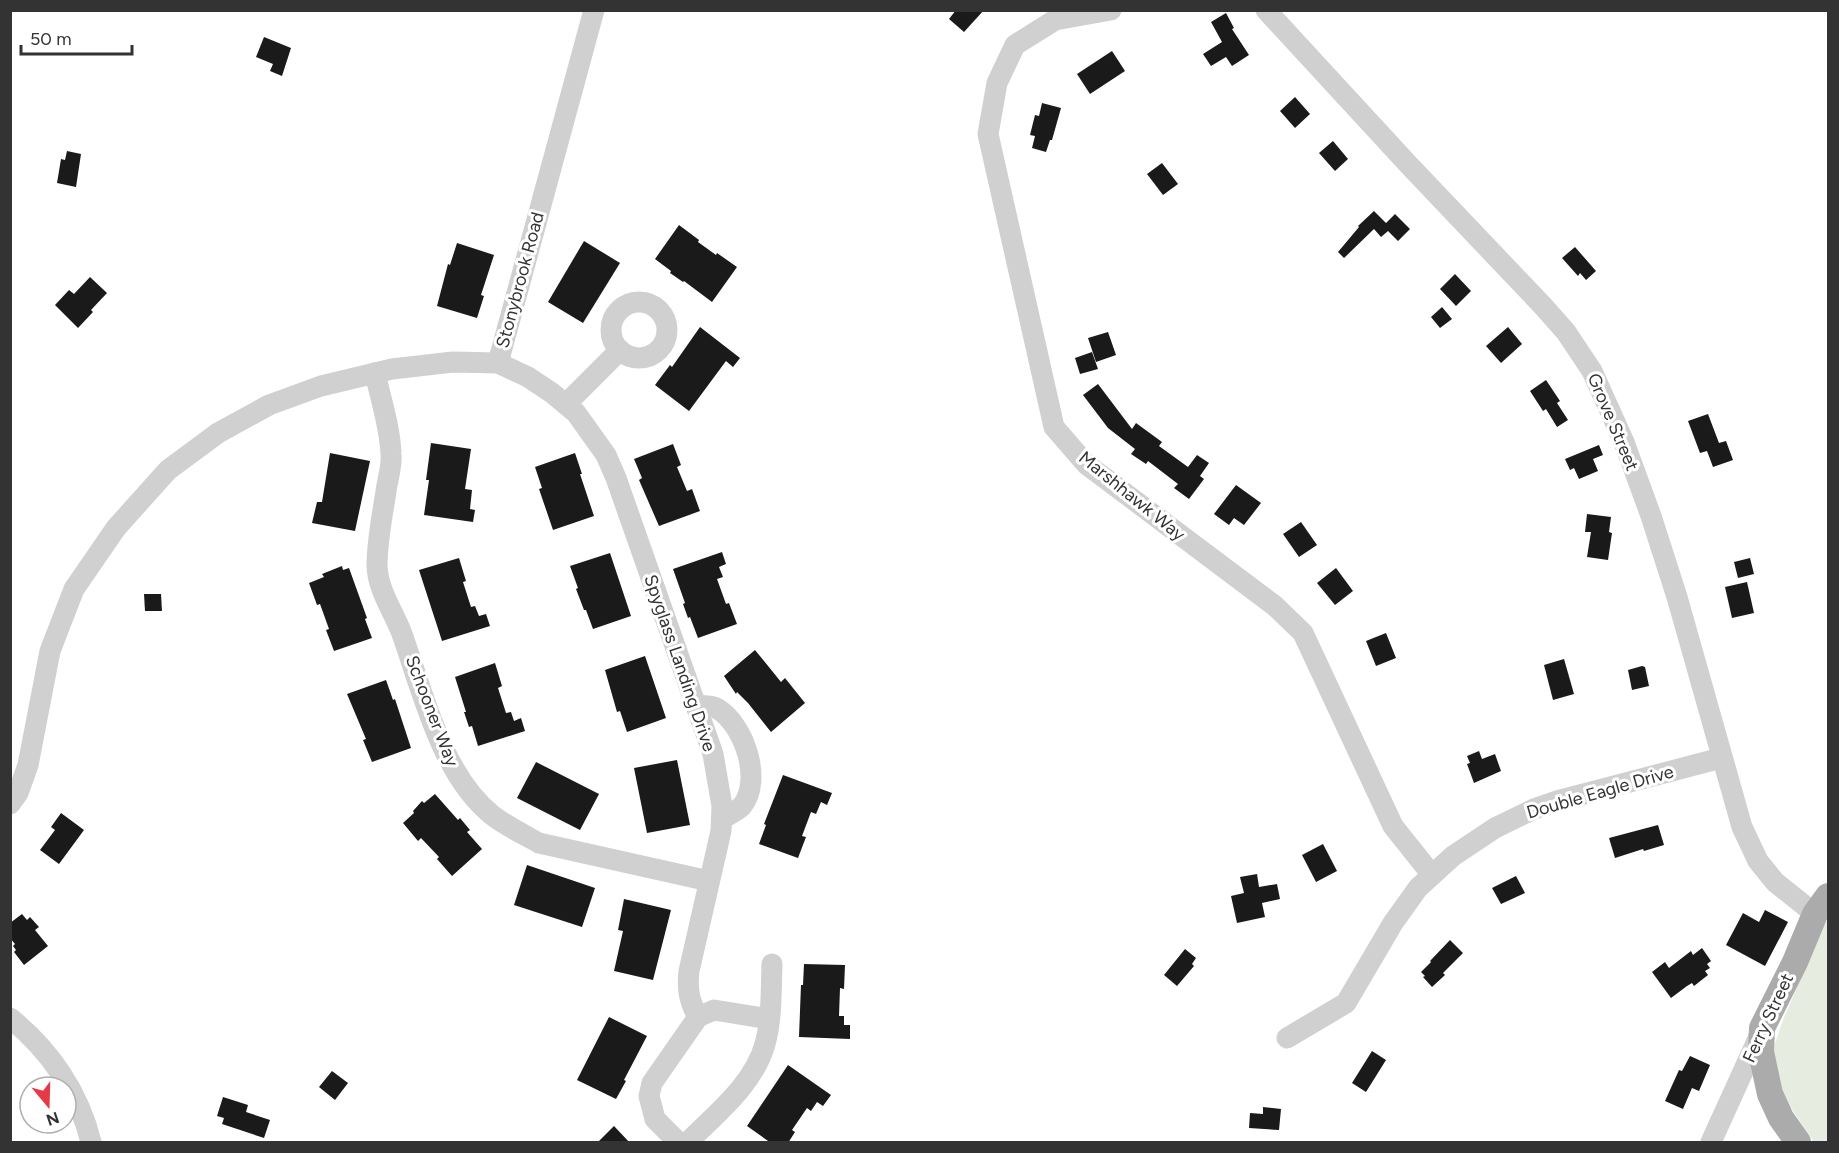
<svg xmlns="http://www.w3.org/2000/svg" width="1839" height="1153" font-family="Figtree,sans-serif">
	<rect width="100%" height="100%" fill="#fff"/>
	<polygon fill="#e6ecdf" points="1828,919 1828,1142 1814,1142 1785,1099 1774,1073 1773,1049 1783,1020 1823,927"/>
	<g fill="#1a1a1a">
		<polygon points="956,10 984,10 964,32 949,19"/>
		<polygon points="1226,13 1234,28 1232,29 1249,55 1232,66 1226,57 1211,66 1203,54 1222,42 1211,22"/>
		<polygon points="264,37 291,48 282,76 270,71 273,64 256,57"/>
		<polygon points="1112,51 1125,71 1090,94 1077,74"/>
		<polygon points="1295,97 1310,114 1295,128 1280,111"/>
		<polygon points="1042,103 1061,108 1052,140 1050,140 1046,152 1032,148 1035,136 1030,135 1035,115 1039,116"/>
		<polygon points="1333,141 1348,159 1335,171 1319,153"/>
		<polygon points="67,151 81,154 76,187 57,183 61,159 65,160"/>
		<polygon points="1162,163 1178,184 1163,195 1147,174"/>
		<polygon points="1374,211 1386,223 1395,214 1410,229 1398,241 1388,231 1381,237 1374,229 1344,258 1338,252 1359,227 1358,226"/>
		<polygon points="679,225 699,240 698,242 716,255 717,253 737,267 712,302 684,281 683,282 670,273 671,271 655,259"/>
		<polygon points="584,241 620,263 583,323 548,302"/>
		<polygon points="457,243 494,255 481,295 484,296 477,318 437,306 448,264 450,265"/>
		<polygon points="1575,247 1596,271 1586,280 1580,273 1578,276 1562,258"/>
		<polygon points="1455,274 1471,291 1456,306 1440,289"/>
		<polygon points="90,277 107,293 91,310 93,312 78,328 55,305 69,290 74,294"/>
		<polygon points="1442,307 1452,319 1440,328 1431,317"/>
		<polygon points="700,327 740,358 733,367 726,361 689,411 655,385 670,365 672,367"/>
		<polygon points="1508,327 1522,344 1501,363 1486,346"/>
		<polygon points="1108,332 1116,355 1096,362 1088,338"/>
		<polygon points="1092,352 1098,369 1080,374 1075,358"/>
		<polygon points="1546,380 1560,401 1557,403 1568,420 1557,427 1546,409 1543,411 1530,391"/>
		<polygon points="1098,384 1132,429 1136,423 1162,442 1159,446 1188,467 1197,455 1209,463 1200,476 1204,479 1189,499 1174,488 1178,484 1148,461 1146,464 1131,454 1135,449 1108,428 1083,395"/>
		<polygon points="1708,414 1719,443 1726,441 1733,460 1713,467 1707,451 1700,453 1688,421"/>
		<polygon points="431,443 471,449 465,489 472,490 470,509 475,510 473,522 424,515 429,480 426,480"/>
		<polygon points="673,444 681,465 677,467 687,491 692,489 700,511 659,526 639,480 642,478 634,459"/>
		<polygon points="1599,445 1603,455 1593,459 1598,471 1579,479 1574,468 1570,470 1565,459"/>
		<polygon points="330,453 370,461 355,531 312,523 317,502 322,502"/>
		<polygon points="575,453 582,474 580,474 594,516 553,530 539,489 542,488 535,467"/>
		<polygon points="1236,485 1261,503 1244,525 1234,518 1229,525 1214,514"/>
		<polygon points="1587,514 1611,517 1609,532 1612,533 1608,560 1587,557 1591,532 1585,532"/>
		<polygon points="1301,522 1317,545 1299,557 1283,534"/>
		<polygon points="722,552 726,564 719,567 723,577 717,579 726,604 729,603 737,624 698,638 690,617 688,618 683,604 685,603 673,569"/>
		<polygon points="610,553 631,616 593,629 586,610 584,610 576,589 578,588 570,566"/>
		<polygon points="459,558 466,581 463,582 471,607 475,606 479,616 486,614 490,626 442,641 419,570"/>
		<polygon points="1750,558 1754,574 1738,578 1734,562"/>
		<polygon points="342,566 343,570 349,568 367,618 365,619 372,638 334,651 326,630 329,629 320,604 317,605 309,583 324,577 322,574"/>
		<polygon points="1336,568 1353,591 1335,605 1317,583"/>
		<polygon points="1747,582 1754,613 1732,618 1725,587"/>
		<polygon points="144,594 161,594 162,611 145,611"/>
		<polygon points="1386,633 1396,658 1376,666 1366,641"/>
		<polygon points="755,650 781,682 785,678 805,703 771,732 748,703 737,692 736,694 724,676"/>
		<polygon points="645,656 666,718 627,732 620,711 617,712 605,670"/>
		<polygon points="1564,659 1574,694 1553,700 1544,665"/>
		<polygon points="495,663 502,686 498,688 506,713 511,712 514,721 521,718 525,731 478,746 472,726 469,727 464,712 466,712 455,677"/>
		<polygon points="1642,666 1645,667 1649,686 1632,690 1628,670"/>
		<polygon points="386,680 393,700 395,699 411,748 372,762 363,740 366,739 347,694"/>
		<polygon points="1479,751 1482,759 1495,754 1501,771 1474,783 1467,764 1470,763 1467,756"/>
		<polygon points="677,760 690,825 647,833 634,768"/>
		<polygon points="536,762 599,794 580,830 517,798"/>
		<polygon points="783,775 832,793 827,805 821,802 816,814 811,812 802,836 806,837 798,858 759,844 766,825 764,824"/>
		<polygon points="435,794 458,820 460,818 470,830 467,832 482,849 452,876 437,859 439,857 421,838 418,841 403,823 414,813 413,811 422,801 424,803"/>
		<polygon points="61,813 84,830 59,864 40,850 55,830 51,827"/>
		<polygon points="1658,825 1664,845 1644,851 1643,849 1615,858 1609,838"/>
		<polygon points="1323,844 1337,871 1316,882 1302,855"/>
		<polygon points="527,865 595,888 582,927 514,905"/>
		<polygon points="1257,874 1259,887 1277,884 1280,899 1262,903 1265,917 1237,923 1231,896 1244,893 1240,877"/>
		<polygon points="1516,876 1525,893 1501,904 1492,888"/>
		<polygon points="624,899 671,910 653,980 614,971 623,931 618,930"/>
		<polygon points="1765,910 1788,922 1765,966 1726,945 1743,913 1759,922"/>
		<polygon points="22,914 27,920 30,917 39,927 35,930 48,946 24,965 14,952 16,950 13,946 15,944 10,938 10,923"/>
		<polygon points="1450,940 1463,953 1443,973 1445,975 1432,987 1423,977 1425,976 1421,972 1431,962 1430,961"/>
		<polygon points="1702,948 1711,961 1707,964 1710,968 1705,971 1708,975 1694,986 1692,983 1687,986 1671,998 1652,972 1665,962 1669,968 1691,951 1693,955"/>
		<polygon points="1185,949 1196,958 1192,964 1194,966 1177,986 1164,975"/>
		<polygon points="804,964 845,965 844,989 840,988 839,1016 844,1016 844,1025 850,1025 850,1039 799,1037 801,985 803,985"/>
		<polygon points="609,1017 647,1036 624,1080 626,1081 616,1099 577,1080"/>
		<polygon points="1372,1051 1386,1060 1366,1092 1352,1083"/>
		<polygon points="1690,1056 1710,1065 1699,1091 1692,1088 1683,1109 1665,1101 1679,1070 1682,1071"/>
		<polygon points="788,1065 831,1095 823,1106 817,1102 811,1111 807,1108 792,1130 795,1132 788,1143 771,1143 747,1126"/>
		<polygon points="332,1071 348,1083 335,1100 319,1087"/>
		<polygon points="223,1097 248,1105 246,1112 270,1120 264,1138 222,1124 224,1118 217,1116"/>
		<polygon points="1263,1107 1281,1109 1279,1130 1249,1128 1250,1113 1263,1114"/>
		<polygon points="614,1126 630,1143 597,1143"/>
	</g>
	<g fill="none" stroke-linecap="round" stroke-linejoin="round">
		<g stroke="#d0d0d0" stroke-width="21">
			<polyline points="1111,10 1055,20 1015,45 997,83 988,134 1054,427 1086,464 1275,606 1303,633 1393,826 1432,875"/>
			<polyline points="1266,10 1407,163 1543,306 1566,332 1592,371 1624,442 1651,516 1677,597 1742,827 1758,861 1775,882 1815,914"/>
			<circle cx="639" cy="330" r="28"/>
			<polyline points="498,363 594,10"/>
			<path d="M375,373C381,400 390,427 391,454C392,464 389,475 387,485C383,512 377,539 377,566C378,591 394,612 402,634C423,693 442,775 492,815C506,826 523,834 539,843L709,881"/>
			<polyline points="566,404 620,350"/>
			<path d="M695,705C702,706 713,705 718,709C744,725 763,780 742,806C737,811 728,815 722,819"/>
			<path d="M10,804L18,793L28,765L50,651L74,589L116,528L168,470L218,433L269,405L321,386L392,369L453,362L498,363L528,377L552,393L576,413L606,455L616,478L713,754L722,806L721,831L689,971C687,989 689,1001 698,1017L652,1083L649,1096L655,1119L678,1142"/>
			<polyline points="698,1017 714,1010 769,1019"/>
			<path d="M10,1018C50,1050 79,1093 91,1142"/>
			<polyline points="1287,1038 1346,1003 1393,923 1418,888 1453,856 1495,828 1534,809 1557,801 1721,758"/>
			<path d="M688,1142C717,1113 754,1084 765,1044C772,1019 771,990 772,964"/>
			<polyline points="1711,1142 1761,1032"/>
		</g>
		<polyline stroke="#ababab" stroke-width="26" points="1798,1142 1781,1118 1770,1094 1761,1052 1762,1028 1795,962 1815,914 1828,896"/>
	</g>
	<g text-anchor="middle" stroke-width="6" stroke-linejoin="round" paint-order="stroke">
		<g font-size="18" fill="#333" stroke="#fff">
			<text transform="translate(520 280) rotate(-75)" y="6">Stonybrook Road</text>
			<text transform="translate(1613 422) rotate(67)" y="6">Grove Street</text>
			<text transform="translate(1132 496) rotate(39)" y="6">Marshhawk Way</text>
			<text transform="translate(680 663) rotate(71)" y="6">Spyglass Landing Drive</text>
			<text transform="translate(432 711) rotate(69)" y="6">Schooner Way</text>
			<text transform="translate(1600 792) rotate(-16)" y="6">Double Eagle Drive</text>
			<text transform="translate(1768 1018) rotate(-65)" y="6">Ferry Street</text>
		</g>
	</g>
	<rect width="1839" height="1153" fill="none" stroke="#333333" stroke-width="24"/>
	<g transform="translate(48 1105) rotate(161)"><circle r="28" fill="#ffffff" stroke="#adadad" stroke-width="1.5"/>
	<path d="M0-4.5L10 22L0 15L-10 22Z" fill="#e63946"/>
	<text y="-9" font-size="16" font-weight="bold" text-anchor="middle" fill="#333333">N</text>
	</g>
	<path d="M21 45v9h111v-9" fill="none" stroke="#333333" stroke-width="3"/>
	<text x="30" y="45" font-size="18" fill="#333333" stroke="#ffffff" stroke-width="4.5" paint-order="stroke">50 m</text>
</svg>
